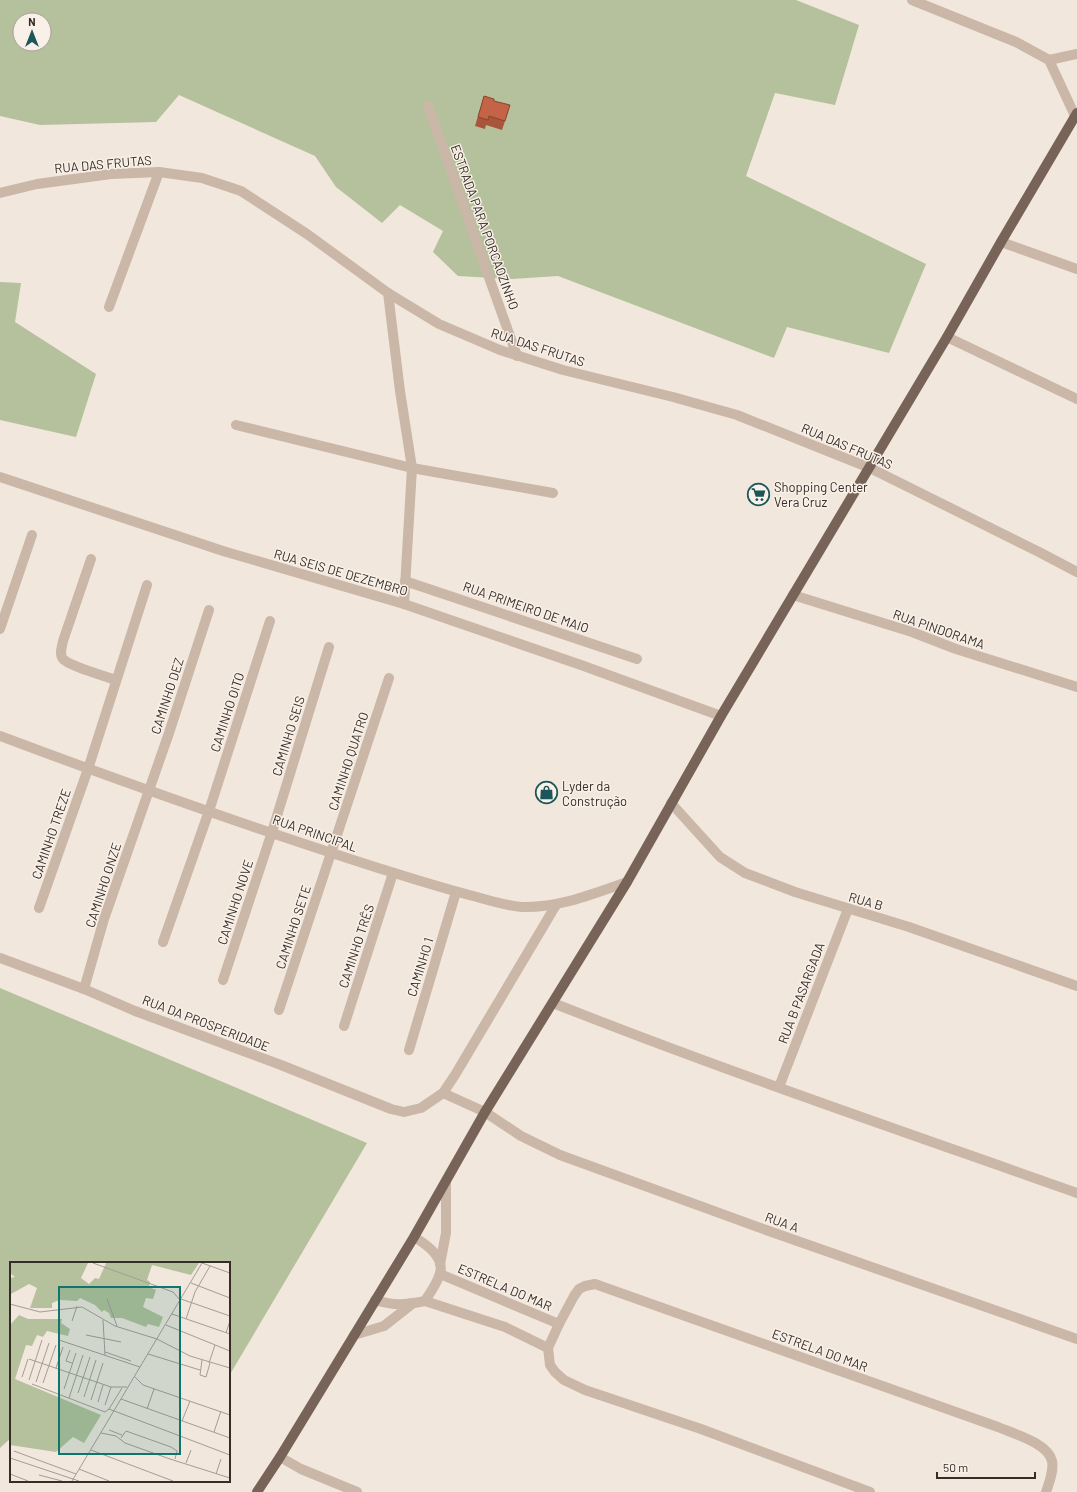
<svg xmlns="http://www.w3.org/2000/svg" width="1077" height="1492" font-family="Barlow,sans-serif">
	<rect width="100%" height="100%" fill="#f2e7dc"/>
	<g fill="#b5c19c" fill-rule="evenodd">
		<path d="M0,0H796L859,25L835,105L775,93L746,176L926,264L889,353L787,327L774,358L558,276L512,279L458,276L433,252L443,231L400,205L382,223L336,187L315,156L179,95L156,122L40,125L0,116ZM20,20H44V44H20Z"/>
		<polygon points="0,282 21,283 15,322 96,374 76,437 0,420"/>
		<polygon points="0,988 367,1143 229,1376 229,1263 11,1263 11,1438 0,1448"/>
	</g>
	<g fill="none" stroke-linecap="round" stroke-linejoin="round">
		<g stroke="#cab7a7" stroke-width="10">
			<polyline points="912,0 1016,42 1049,60 1075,116"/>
			<polyline points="1049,60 1077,54"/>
			<polyline points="428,106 517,356"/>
			<polyline points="0,193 37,184 111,174 159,172 202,178 241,191 307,234 388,293 439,324 500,350 563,370 673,397 737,415 870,468 1039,552 1077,572"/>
			<polyline points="1001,242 1077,269"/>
			<polyline points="388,293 400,391 412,468 404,604"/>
			<polyline points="109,307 159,172"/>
			<polyline points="947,337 1077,399"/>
			<polyline points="236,425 412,468 553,493"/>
			<polyline points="0,477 223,551 404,604 581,665 721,716"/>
			<path d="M91,559L63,641C62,647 59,654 63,659C69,666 105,676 115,680"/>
			<polyline points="405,581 637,659"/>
			<polyline points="793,595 912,632 956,649 1077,687"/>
			<polyline points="0,629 32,535"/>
			<path d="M0,736C123,782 247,826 372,866C407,877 441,888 477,897C491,901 507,906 522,907C559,908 593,894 627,882"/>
			<polyline points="671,803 720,857 745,873 795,892 909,927 1077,986"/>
			<polyline points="39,908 88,769 147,585"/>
			<polyline points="163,942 209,811 270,621"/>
			<polyline points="0,958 84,989 135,1011 281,1065 391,1109 404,1112 421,1108 443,1093 455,1075 556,905"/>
			<polyline points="223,980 272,832 329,647"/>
			<polyline points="84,989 104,919 169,733 209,610"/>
			<path d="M553,1003C725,1071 902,1131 1077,1193"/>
			<polyline points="279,1010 389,678"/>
			<polyline points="344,1026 393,873"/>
			<polyline points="409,1050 456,892"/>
			<polyline points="779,1087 848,909"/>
			<polyline points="443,1093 485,1112 521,1136 560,1155 766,1230 1077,1339"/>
			<polyline points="440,1264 446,1233 446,1182"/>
			<polyline points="440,1274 559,1324"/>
			<path d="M375,1300C395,1306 404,1305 425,1301C430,1293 436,1285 439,1276C447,1258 426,1244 414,1237"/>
			<polyline points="425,1301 505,1327 548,1348"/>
			<polyline points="354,1335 384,1326 412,1304"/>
			<polyline points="280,1457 301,1469 357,1492"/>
			<path d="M870,1492L701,1429L585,1390L564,1380L555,1372L550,1365L548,1348L559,1324L574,1296L579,1289L585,1286L595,1284L998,1427C1014,1434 1048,1443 1052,1461C1054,1471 1049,1483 1046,1492"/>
		</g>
		<polyline stroke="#786359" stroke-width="10" points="257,1492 280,1457 414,1237 485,1112 627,882 721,716 947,337 1001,242 1077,113"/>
	</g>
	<polygon fill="#a9553c" points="484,96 494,101 505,121 502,130 486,125 485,129 475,126"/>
	<polygon fill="#c56346" stroke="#8a4531" points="484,96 494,99 494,101 510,105 505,121 489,116 488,120 478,117"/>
	<defs>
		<symbol id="supermarket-ring" viewBox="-11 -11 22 22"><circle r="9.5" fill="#f9f1e8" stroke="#1d5558" stroke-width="1.5"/><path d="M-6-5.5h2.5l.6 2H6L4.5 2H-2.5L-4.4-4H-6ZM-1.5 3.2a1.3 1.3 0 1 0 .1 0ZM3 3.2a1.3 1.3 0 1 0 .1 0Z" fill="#1d5558"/></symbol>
		<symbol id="shop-ring" viewBox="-11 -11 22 22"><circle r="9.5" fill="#f9f1e8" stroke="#1d5558" stroke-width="1.5"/><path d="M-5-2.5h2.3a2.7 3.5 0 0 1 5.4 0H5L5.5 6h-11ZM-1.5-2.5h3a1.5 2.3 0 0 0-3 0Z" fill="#1d5558"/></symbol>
	</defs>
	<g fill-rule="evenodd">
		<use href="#supermarket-ring" x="746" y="482" width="25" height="25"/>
		<use href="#shop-ring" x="534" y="780" width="25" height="25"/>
	</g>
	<g text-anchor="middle" stroke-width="3" stroke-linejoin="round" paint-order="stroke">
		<g font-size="13" fill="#362c28" stroke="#f9f1e8">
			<text transform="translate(103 164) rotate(-5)" y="5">RUA DAS FRUTAS</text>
			<text transform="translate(485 227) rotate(70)" y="5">ESTRADA PARA PORCAOZINHO</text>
			<text transform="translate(538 347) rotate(18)" y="5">RUA DAS FRUTAS</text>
			<text transform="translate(847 446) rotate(23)" y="5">RUA DAS FRUTAS</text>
			<text transform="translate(341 572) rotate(16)" y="5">RUA SEIS DE DEZEMBRO</text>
			<text transform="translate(526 607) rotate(19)" y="5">RUA PRIMEIRO DE MAIO</text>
			<text transform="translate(939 629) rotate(19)" y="5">RUA PINDORAMA</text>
			<text transform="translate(167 696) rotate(-72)" y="5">CAMINHO DEZ</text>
			<text transform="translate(227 712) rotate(-72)" y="5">CAMINHO OITO</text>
			<text transform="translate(288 736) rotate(-73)" y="5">CAMINHO SEIS</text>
			<text transform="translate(348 761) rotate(-72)" y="5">CAMINHO QUATRO</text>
			<text transform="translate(315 833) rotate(19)" y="5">RUA PRINCIPAL</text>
			<text transform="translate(51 834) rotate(-71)" y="5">CAMINHO TREZE</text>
			<text transform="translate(103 885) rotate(-72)" y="5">CAMINHO ONZE</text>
			<text transform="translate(866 901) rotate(16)" y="5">RUA B</text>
			<text transform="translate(235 902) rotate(-72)" y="5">CAMINHO NOVE</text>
			<text transform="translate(293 927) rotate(-72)" y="5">CAMINHO SETE</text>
			<text transform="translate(356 946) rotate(-72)" y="5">CAMINHO TRÊS</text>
			<text transform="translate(420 967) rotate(-73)" y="5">CAMINHO 1</text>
			<text transform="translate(801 993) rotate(-69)" y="5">RUA B PASARGADA</text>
			<text transform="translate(206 1023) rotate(21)" y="5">RUA DA PROSPERIDADE</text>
			<text transform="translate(782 1222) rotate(20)" y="5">RUA A</text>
			<text transform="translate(505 1287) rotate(23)" y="5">ESTRELA DO MAR</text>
			<text transform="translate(820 1350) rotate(20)" y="5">ESTRELA DO MAR</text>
		</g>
		<g font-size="13" fill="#362c28" stroke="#f9f1e8" text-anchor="start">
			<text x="774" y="492">Shopping Center<tspan x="774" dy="15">Vera Cruz</tspan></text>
			<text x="562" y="791">Lyder da<tspan x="562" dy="15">Construção</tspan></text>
		</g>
	</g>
	<g transform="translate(10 1262)">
		<rect width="220" height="220" fill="#f2e7dc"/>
		<path d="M0,1H78L71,16L79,22L85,16L89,17L96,1H189L181,13L142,3L137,18L140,20L139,25L146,28L143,37L136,36L133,45L153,55L149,65L138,62L136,65L112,56H101L99,51L94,48L92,50L85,43L70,36L67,39L50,38L42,41V46H20L27,26L19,22L1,32L0,16L5,15L0,11ZM9,53L18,57H52L51,61L60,67L58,74L37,69L33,75L27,73L22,84L16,83L5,117L91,153L74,181L63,175L46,190L0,183V63Z" fill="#b5c19c"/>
		<path fill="none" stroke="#a79c94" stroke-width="1" d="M83,1L163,30L170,38M192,1L220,11M181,21L220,36M97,37L107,64M171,37L220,54M0,42L30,50L72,45L105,64L147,77L180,94L220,106M162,52L220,72M176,57L185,30L200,4M93,58L95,93M62,59L67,44M156,63L220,89M216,71L220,59M76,73L111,80M49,78L130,105M60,88L56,99L62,101M95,90L121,99M138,92L190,108M19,97L101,125H117M192,98L190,113L196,115L200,101M199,101L205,83M46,106L53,85M12,115L18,97M125,115L133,123L220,153M19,118L32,78M26,120L39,81M33,121L46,83M22,122L95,150L99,147L112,126M54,127L66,91M68,131L80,95M74,135L86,98M59,136L73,93M111,137L220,176M81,138L93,101M88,140L93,123M95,143L101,125M99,147L220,193M137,147L144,127M172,159L180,139M99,168L112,173M204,170L211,149M91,171L106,174L115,181L160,197L220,216M111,176L116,169L161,185L167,189L165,197M81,188L163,219M4,189L66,212M0,196L69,219M176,201L181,188M69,207L99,219M0,212L18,219M206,212L211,197M29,213L52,219M62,219L192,1"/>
		<path fill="#0f766e" fill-opacity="0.15" stroke="#0f766e" stroke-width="2" d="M49,25H170V192H49Z"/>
		<rect width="220" height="220" fill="none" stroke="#362c28" stroke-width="2"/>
	</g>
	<g transform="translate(32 32)"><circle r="19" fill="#f9f1e8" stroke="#aba29b"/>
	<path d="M0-3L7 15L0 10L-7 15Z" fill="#1d5558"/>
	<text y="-6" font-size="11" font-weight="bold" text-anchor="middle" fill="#362c28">N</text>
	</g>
	<path d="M937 1472v6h98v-6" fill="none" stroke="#362c28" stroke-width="2"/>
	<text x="943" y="1472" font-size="12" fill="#362c28" stroke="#f9f1e8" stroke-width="3" paint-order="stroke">50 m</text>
</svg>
